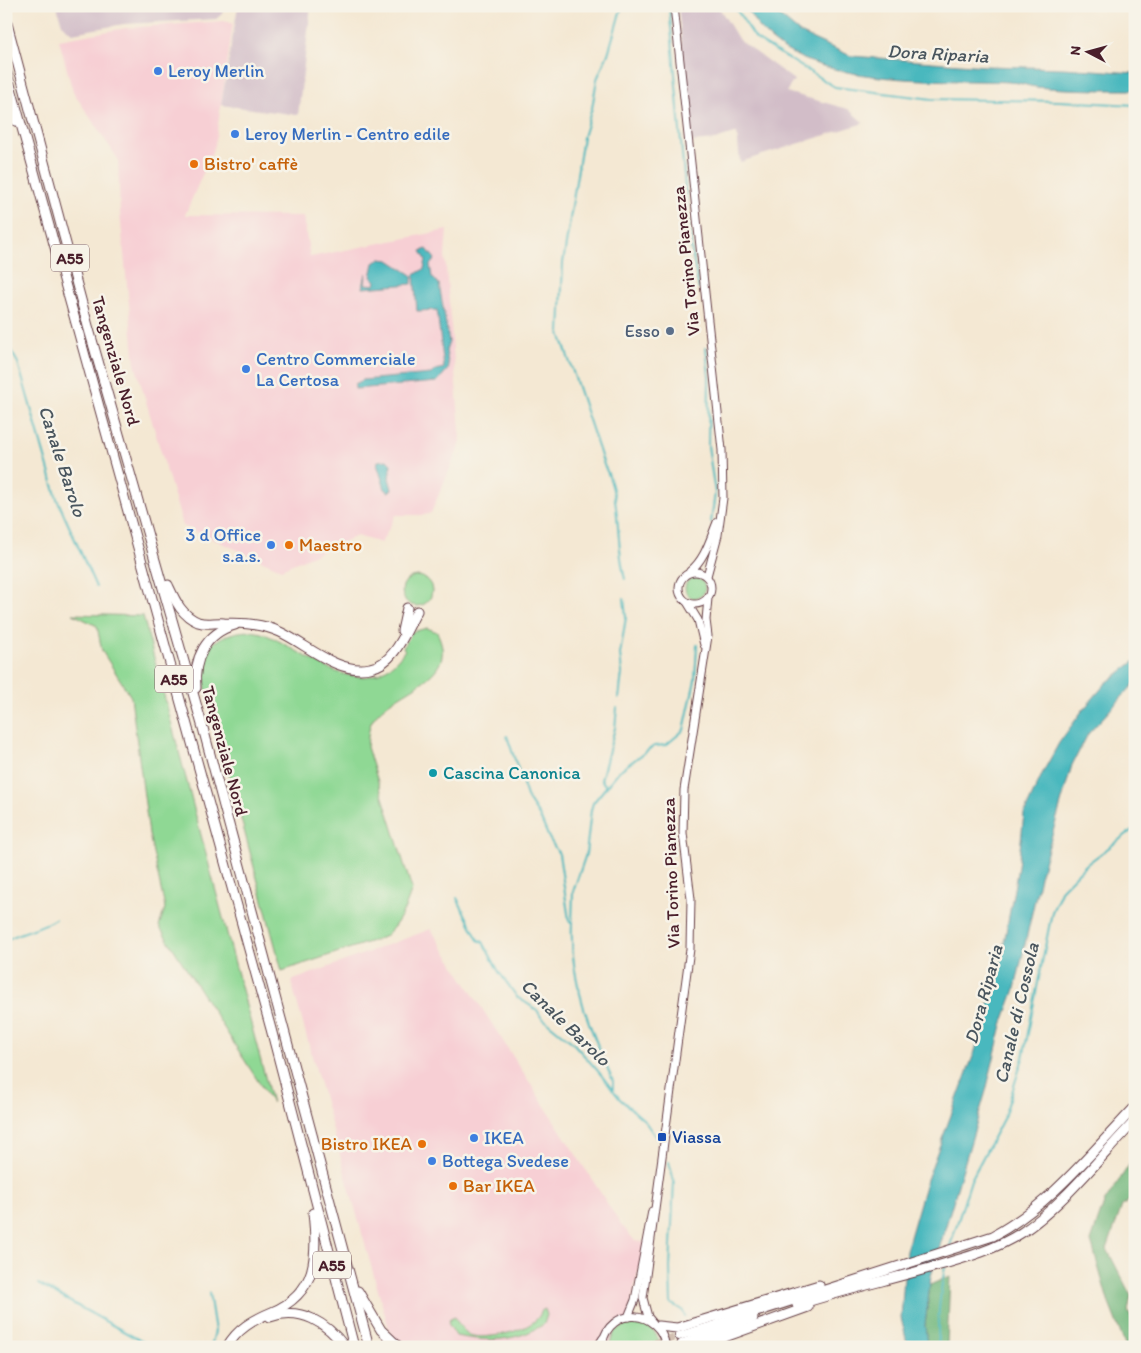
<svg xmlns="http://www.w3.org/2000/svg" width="1141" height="1353" font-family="Itim,sans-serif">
	<rect width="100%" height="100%" fill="#f7f3e8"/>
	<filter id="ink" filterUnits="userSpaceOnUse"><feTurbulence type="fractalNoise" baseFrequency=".02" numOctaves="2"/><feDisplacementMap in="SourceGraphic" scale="10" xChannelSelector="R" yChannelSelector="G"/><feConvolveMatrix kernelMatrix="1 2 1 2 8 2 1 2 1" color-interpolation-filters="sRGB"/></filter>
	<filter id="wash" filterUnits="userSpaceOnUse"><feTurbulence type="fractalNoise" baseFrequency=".0096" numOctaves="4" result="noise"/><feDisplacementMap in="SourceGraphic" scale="20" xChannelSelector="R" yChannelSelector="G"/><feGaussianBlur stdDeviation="1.12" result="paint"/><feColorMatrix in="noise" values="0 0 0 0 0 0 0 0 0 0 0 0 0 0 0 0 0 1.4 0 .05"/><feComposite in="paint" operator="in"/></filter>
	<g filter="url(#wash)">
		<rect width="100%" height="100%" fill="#f4e8d3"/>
		<g fill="#f7cfd4">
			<polygon points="224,21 233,23 215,145 185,215 303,216 310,257 447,230 445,256 461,442 431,513 425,515 396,515 381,543 357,536 281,569 183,526 135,364 120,214 118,159 73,92 59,40 126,28"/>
			<polygon points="431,929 620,1223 635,1241 645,1242 628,1317 626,1347 394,1347 291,981"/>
		</g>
		<g fill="#d2bdc8">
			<polygon points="57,6 225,6 222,14 216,19 124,24 72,33 62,24"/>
			<polygon points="238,6 311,6 298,115 221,105"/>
			<polygon points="678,6 718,6 739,40 794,80 786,92 848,109 864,123 740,162 737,133 715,140 692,142"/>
		</g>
		<g fill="#8fd894" stroke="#6c7c60">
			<circle cx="417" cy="591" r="15"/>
			<circle cx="695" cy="588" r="10"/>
			<polygon points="73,614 143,616 272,1103 159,926 165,908 149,834 131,697 102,651 97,626"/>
			<path d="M427,628L437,632C462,682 392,687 372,721C368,729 368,739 367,747L412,889C405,909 400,923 384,937L282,971L203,678C202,669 202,656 208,648C220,634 246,627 264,634C311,653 363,710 405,650L403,648L412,632Z"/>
			<path d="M545,1309L547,1315L544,1324C518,1342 486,1342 456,1336L448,1323L450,1319L454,1317C459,1323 462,1331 470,1335C485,1341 539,1330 541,1311Z"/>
			<path d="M630,1323C647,1323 657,1330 661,1347H608L615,1331Z"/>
		</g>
		<g fill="#73b87e" stroke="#5e6c54">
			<polygon points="1135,1156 1135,1196 1122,1206 1107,1249 1131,1296 1128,1311 1135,1326 1135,1347 1126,1347 1108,1301 1091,1241 1104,1203"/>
			<polygon points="950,1276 947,1347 927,1347 925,1325 930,1285"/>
		</g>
		<g fill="#48b8be" stroke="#496c74">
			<path d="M746,6H768L800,33L851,56L986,66L1063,68L1135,73V90C1102,90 1068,90 1036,87C1027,86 1019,82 1010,82C932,78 784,92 746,6Z"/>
			<polygon points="427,249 435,259 430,265 432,277 439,284 449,342 446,351 449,368 437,382 355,389 355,384 363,380 431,374 435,370 444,368 437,310 417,311 414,275 424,269 426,260 421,251"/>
			<polygon points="380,259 389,260 412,275 412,284 363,288 366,273 365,284 375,285 376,281 371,277 374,263"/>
			<polygon points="387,460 391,464 389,478 392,489 389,492 385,489 377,464 378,461"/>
			<polygon points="1135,661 1135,683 1088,734 1072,765 1040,877 1015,989 1002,1025 986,1091 931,1276 925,1325 927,1347 908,1347 901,1318 906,1251 926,1182 975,1051 1000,965 1018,867 1024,814 1043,772 1059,743 1082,711 1106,683"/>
		</g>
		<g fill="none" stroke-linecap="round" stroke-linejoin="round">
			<g stroke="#48b8be" stroke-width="2">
				<path d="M622,6L608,54L597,79L592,108L583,137L563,263L560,333L604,465C622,498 615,543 625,579"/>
				<polyline points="669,6 687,210 692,253 699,289"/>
				<polyline points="734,6 756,39 835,87 932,99 1059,101 1135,105"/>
				<polyline points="6,342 18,363 57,499 96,587"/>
				<polyline points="706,348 709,376 708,446 715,493 711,522"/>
				<polyline points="619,698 622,673 620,654 626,617 624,598"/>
				<polyline points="507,736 528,799 540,817 549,838 559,854 569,920 572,924 573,892 586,854 591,810 593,803 619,771 654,746 666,745 684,730 695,680 697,645"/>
				<polyline points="607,787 601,780 615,728 617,708"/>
				<polyline points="457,898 478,940 483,942 499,972 517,997 537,1010 541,1017 573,1043 598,1071 620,1099 644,1120 657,1139"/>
				<path d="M572,924C569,980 591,1032 613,1081V1089"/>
				<path d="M6,940C23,931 39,929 55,919"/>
				<polyline points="669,1162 674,1181 670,1268 671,1303 683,1311 685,1316"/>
				<polyline points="950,1246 971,1180 1004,1117 1023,1058 1052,912 1062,889 1087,864 1135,828"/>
				<polyline points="38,1284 152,1347"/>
				<polyline points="209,1293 215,1331 211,1347"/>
				<path d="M939,1347C936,1320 940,1293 945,1267"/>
			</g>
		</g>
	</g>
	<g filter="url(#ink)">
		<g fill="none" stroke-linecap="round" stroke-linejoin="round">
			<polyline stroke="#d2c0b1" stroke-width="8" stroke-dasharray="8 4" stroke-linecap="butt" points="643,1347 679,1336"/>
			<defs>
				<g id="secondary">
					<polyline points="674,6 722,450 723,498 718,535 707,576"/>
					<path d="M690,571C705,559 710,539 717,522"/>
					<circle cx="695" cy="588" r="16"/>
					<polyline points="687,602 698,620 704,645"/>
					<polyline points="628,1317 635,1300 652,1211"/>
					<polyline points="653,1323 648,1317 643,1298 690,949 691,899 683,833 684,790 708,636 706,620 708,598"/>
					<path d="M602,1344C610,1305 660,1309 666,1347"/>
				</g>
				<g id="primary">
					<polyline points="679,1336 719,1324"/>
					<polyline points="598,1347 603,1339"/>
				</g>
				<g id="trunk">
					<path d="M797,1305C844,1290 892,1279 940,1265C968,1257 996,1249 1021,1233C1059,1209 1102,1155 1135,1121"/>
					<path d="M719,1324L993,1236C1049,1206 1091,1153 1135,1107"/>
					<polyline points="658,1326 677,1328 819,1285"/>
					<polyline points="697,1347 808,1307"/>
				</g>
				<g id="motorway">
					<polyline points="6,20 88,326 203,728 369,1347"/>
					<polyline points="6,70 271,1029 354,1347"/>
					<polyline points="6,101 16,121"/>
					<path d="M168,585C175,600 181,615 198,622C207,625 215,622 224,623C244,623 263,624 280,632C308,645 338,675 370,668C395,664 406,630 417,611"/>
					<polyline points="402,631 407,608"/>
					<path d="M196,688C193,660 205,633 235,625"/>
					<polyline points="358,1291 381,1330 399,1347"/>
					<path d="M270,1317C301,1306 327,1323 345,1347"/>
					<polyline points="682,1344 753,1318"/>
					<path d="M227,1347C237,1329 253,1320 272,1312C317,1293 318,1256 313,1213"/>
				</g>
			</defs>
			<use href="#secondary" stroke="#643d44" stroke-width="9"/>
			<use href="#primary" stroke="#643d44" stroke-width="10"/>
			<use href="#trunk" stroke="#643d44" stroke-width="11"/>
			<use href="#motorway" stroke="#643d44" stroke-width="11"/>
			<use href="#secondary" stroke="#fff" stroke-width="7"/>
			<use href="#primary" stroke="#fff" stroke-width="8"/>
			<use href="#trunk" stroke="#fff" stroke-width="9"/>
			<use href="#motorway" stroke="#fff" stroke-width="9"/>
		</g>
	</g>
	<g fill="#3f7fe0" stroke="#f7f3e8" stroke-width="2">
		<circle cx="158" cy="71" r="5"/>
		<circle cx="235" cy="134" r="5"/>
		<circle cx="246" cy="369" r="5"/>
		<circle cx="271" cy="545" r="5"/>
		<circle cx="474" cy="1138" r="5"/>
		<circle cx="432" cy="1161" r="5"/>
	</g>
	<g fill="#e8710a" stroke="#f7f3e8" stroke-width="2">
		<circle cx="194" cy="164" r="5"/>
		<circle cx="289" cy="545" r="5"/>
		<circle cx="422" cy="1144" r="5"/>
		<circle cx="453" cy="1186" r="5"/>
	</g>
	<circle fill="#5c6f8a" stroke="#f7f3e8" stroke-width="2" cx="670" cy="331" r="5"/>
	<circle fill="#0f9aa8" stroke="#f7f3e8" stroke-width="2" cx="433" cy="773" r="5"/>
	<rect fill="#1a4fb4" stroke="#f7f3e8" stroke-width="2" x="657" y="1132" width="10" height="10" rx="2.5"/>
	<g text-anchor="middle" stroke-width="5" stroke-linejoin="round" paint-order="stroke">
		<g fill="#f7f3e8" stroke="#7e5f64" stroke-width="1">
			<rect x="51" y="244.5" width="38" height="27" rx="4"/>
			<rect x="155" y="665.5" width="38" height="27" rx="4"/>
			<rect x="313" y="1251.5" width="38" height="27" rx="4"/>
		</g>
		<g font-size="16" font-weight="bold" fill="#4a1f2b">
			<text x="70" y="264">A55</text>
			<text x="174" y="685">A55</text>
			<text x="332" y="1271">A55</text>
		</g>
		<g font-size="18" fill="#366cbe" stroke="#f7f3e8" text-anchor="start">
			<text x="168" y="77">Leroy Merlin</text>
			<text x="245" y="140">Leroy Merlin - Centro edile</text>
			<text x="256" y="365">Centro Commerciale<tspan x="256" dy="21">La Certosa</tspan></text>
			<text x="261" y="541" text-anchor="end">3 d Office<tspan x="261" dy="21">s.a.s.</tspan></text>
			<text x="484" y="1144">IKEA</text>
			<text x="442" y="1167">Bottega Svedese</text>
		</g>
		<g font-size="18" fill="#c56008" stroke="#f7f3e8" text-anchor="start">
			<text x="204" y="170">Bistro' caffè</text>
			<text x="299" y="551">Maestro</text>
			<text x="412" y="1150" text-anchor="end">Bistro IKEA</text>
			<text x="463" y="1192">Bar IKEA</text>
		</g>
		<g font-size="18" fill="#4a1f2b" stroke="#f7f3e8">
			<text transform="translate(686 261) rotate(-96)" y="6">Via Torino Pianezza</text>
			<text transform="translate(116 361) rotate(74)" y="6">Tangenziale Nord</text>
			<text transform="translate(225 751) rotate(75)" y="6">Tangenziale Nord</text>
			<text transform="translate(671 873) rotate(-92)" y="6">Via Torino Pianezza</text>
		</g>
		<g font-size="18" fill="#4e5e75" stroke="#f7f3e8" text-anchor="end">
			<text x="660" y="337">Esso</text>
		</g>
		<g font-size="18" fill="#0d838f" stroke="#f7f3e8" text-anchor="start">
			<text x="443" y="779">Cascina Canonica</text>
		</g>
		<g font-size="18" fill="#164399" stroke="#f7f3e8" text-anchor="start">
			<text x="672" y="1143">Viassa</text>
		</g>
		<g font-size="19" font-style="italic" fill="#49555e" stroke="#f7f3e8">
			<text transform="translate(938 53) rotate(3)" y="7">Dora Riparia</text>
			<text transform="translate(63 461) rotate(72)" y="7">Canale Barolo</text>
			<text transform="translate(983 994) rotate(-75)" y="7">Dora Riparia</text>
			<text transform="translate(1016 1013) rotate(-77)" y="7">Canale di Cossola</text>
			<text transform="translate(566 1022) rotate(44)" y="7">Canale Barolo</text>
		</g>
	</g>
	<rect width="1141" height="1353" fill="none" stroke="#f7f3e8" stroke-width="25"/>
	<g transform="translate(1088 52) rotate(276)" stroke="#f7f3e8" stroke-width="4" paint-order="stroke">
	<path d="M0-4L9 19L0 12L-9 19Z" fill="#4a1f2b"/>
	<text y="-8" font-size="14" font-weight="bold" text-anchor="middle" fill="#4a1f2b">N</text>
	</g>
</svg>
